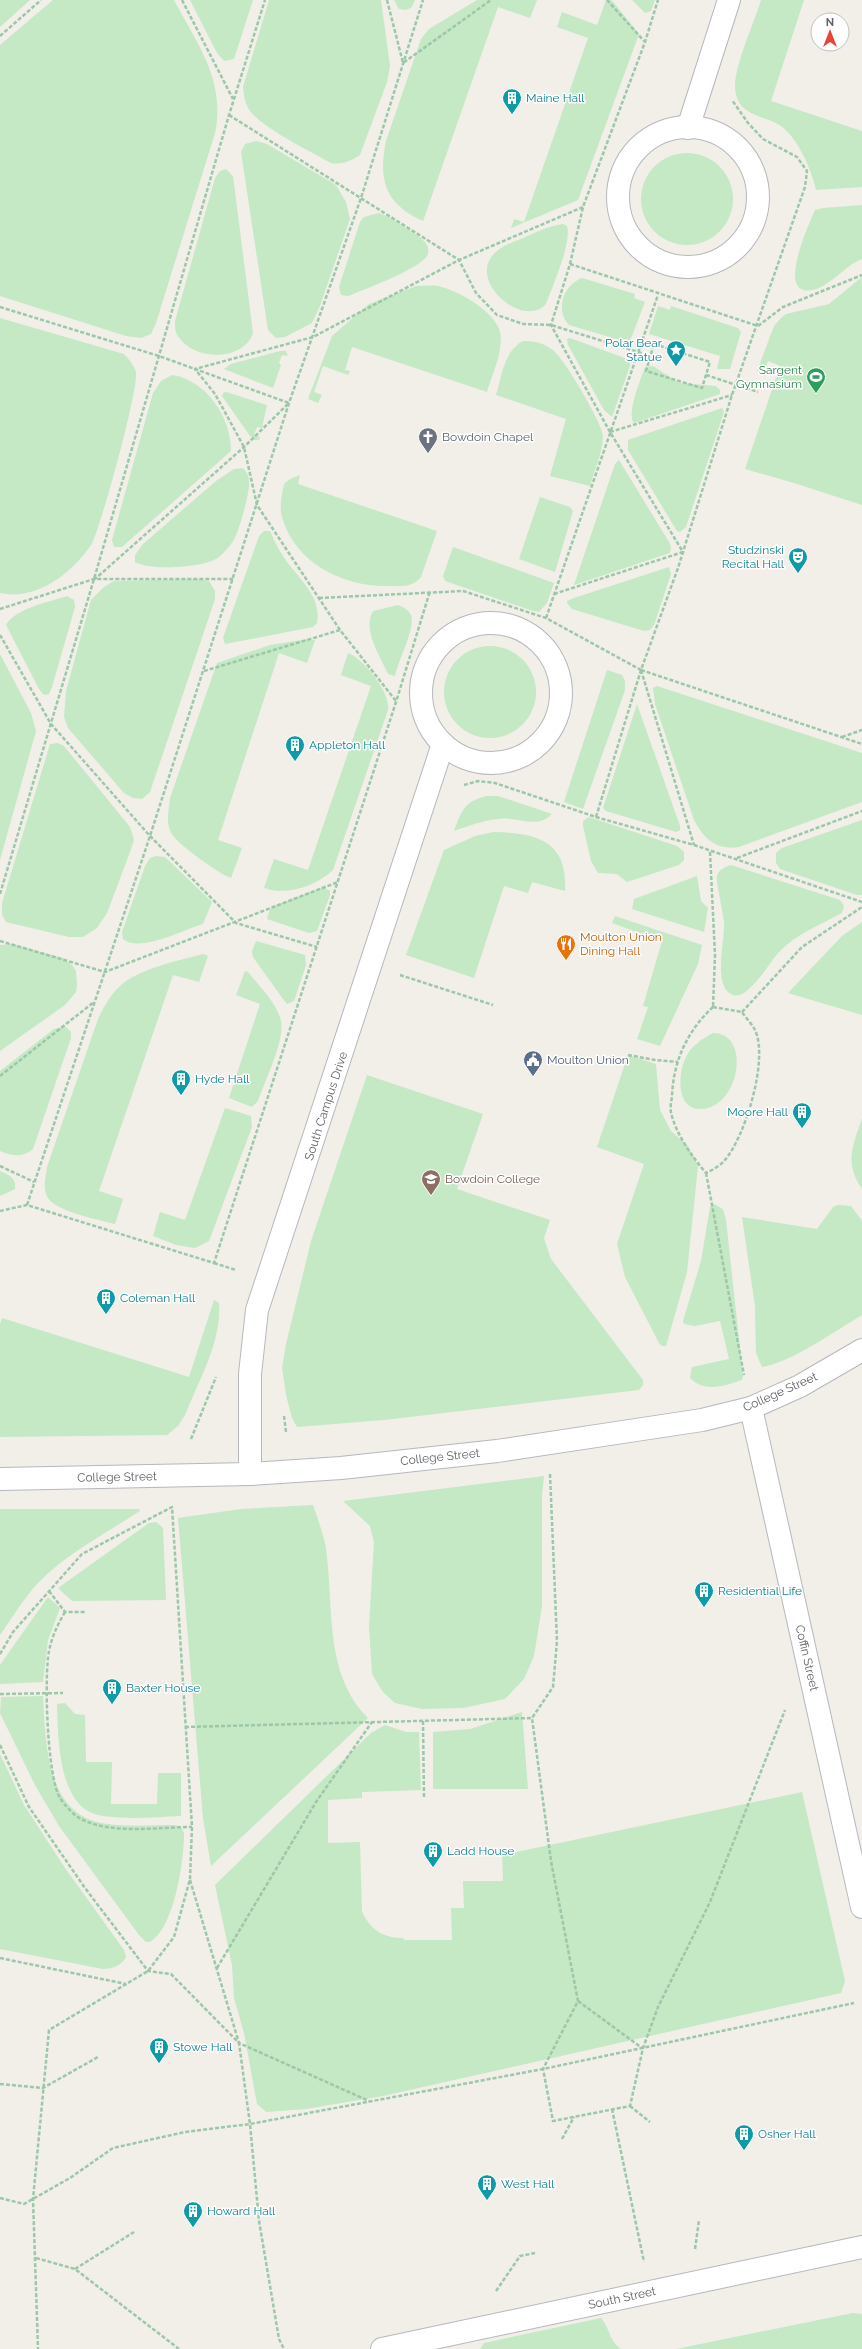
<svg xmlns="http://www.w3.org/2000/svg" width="862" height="2349" font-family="Raleway,sans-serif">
	<rect width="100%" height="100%" fill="#f1efe8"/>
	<g fill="#c5e8c5">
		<polygon points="0,0 30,0 0,27"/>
		<path d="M53,0H174C197,44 226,80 215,133L156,323L151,334L141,338L126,336L0,296V45Z"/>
		<polygon points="190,0 253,0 234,59 224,61 217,53"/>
		<path d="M269,0H381L390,66L387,82L360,155C351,161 342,165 331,163C310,151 264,129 250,111C245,104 244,96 243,87Z"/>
		<polygon points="394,0 415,0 412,7 406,10 399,9"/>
		<path d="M477,0H537L530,18L498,7L423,221C385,204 378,180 386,141L421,39L429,29Z"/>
		<polygon points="606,0 611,0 614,3 639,34 578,200 511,228 514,219 524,222 588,38 557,27 562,12 597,25"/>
		<polygon points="632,0 655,0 651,11 645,13"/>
		<path d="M761,0H804L771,101L862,131V187L816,190C812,171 798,138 781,126C763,114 735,117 735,85C736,62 754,23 761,0Z"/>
		<polygon points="256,141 267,144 336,185 346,202 350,219 320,306 312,323 285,337 276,338 268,330 241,152 245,144"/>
		<circle cx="687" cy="199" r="46"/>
		<path d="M226,169L233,176L253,333C243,362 193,361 178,336C175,332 175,326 175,321L215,178L220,171Z"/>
		<path d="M862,205V259C846,265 835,281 819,288C771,306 809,224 815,210L823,208Z"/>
		<path d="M379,213C391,217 401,225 411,231C418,236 431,243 428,254C423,268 363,290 348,296L341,295L339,287L360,222L364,217Z"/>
		<path d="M563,224L567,226C572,243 552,287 546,304C522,331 459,275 501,248C507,244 516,241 523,238C537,232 548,226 563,224Z"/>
		<polygon points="862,277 862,505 794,483 745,469 780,366 768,361 764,373 757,371 774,326 781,318 786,314 829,304"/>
		<path d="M582,278L635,294L634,298L645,302L630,341H623L569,325C555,310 563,285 582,278Z"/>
		<path d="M416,286C423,286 431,285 438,286C457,290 495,311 500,332C504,350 492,375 487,392L352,347L345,370L350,371L348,375L323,366L314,392L322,395L318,403L308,399L332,336L369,304Z"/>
		<polygon points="658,306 670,310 671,306 738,328 741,332 730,369 717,369 720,356 649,334"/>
		<path d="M0,318L124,354C129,359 134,366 136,372C139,388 100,530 91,545C71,574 36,601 0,593Z"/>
		<polygon points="570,338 630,360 630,366 612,417 604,410 568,345 567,339"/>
		<path d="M523,341C535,341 544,343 554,351C564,359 603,424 603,436C603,452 594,471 590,486L550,476L566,419L496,395C502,376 504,351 523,341Z"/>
		<polygon points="280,351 286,351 288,356 282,355 279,363 281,365 273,388 224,369 231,364"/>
		<path d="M653,366L679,383L716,386L720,390V394L634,423C626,414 641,379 645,367Z"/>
		<path d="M172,375C206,380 231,417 231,451L122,547H114L112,540L153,393L161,381Z"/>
		<polygon points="226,392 267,405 262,428 257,427 254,435 260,437 259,440 254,440 250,436 222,396 223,393"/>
		<polygon points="722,408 724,412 686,527 680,532 677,531 628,450 628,440"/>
		<polygon points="619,460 669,542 671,546 670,553 574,585 615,464"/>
		<path d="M243,468C247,473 249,476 249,482C250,492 239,532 233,541C229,547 224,553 219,557C206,568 149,571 135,562V555L143,544L216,481L234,469Z"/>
		<path d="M300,475L298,484L437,531L421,577C412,588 401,586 388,586C343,587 295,563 282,517C279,507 282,494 284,484L290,479Z"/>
		<polygon points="540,497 570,507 573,511 555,572 519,559"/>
		<path d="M264,531H270C274,541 279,550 285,559C298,578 322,596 317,623L313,627L225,644L223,638L259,536Z"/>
		<polygon points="453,547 554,583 547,603 539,612 533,611 445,581 443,576"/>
		<polygon points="669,567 671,574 654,625 650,630 644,631 572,609 567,603 567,601 574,598"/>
		<polygon points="198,579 209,581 215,591 215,599 150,792 142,799 133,798 124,793 68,728 64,717 66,691 91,600 104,587 114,581"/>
		<path d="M67,596L74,600L75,607L52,687L49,694L44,695L39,689L6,625C16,608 49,602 67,596Z"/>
		<path d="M398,605C403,607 408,609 411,615C416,627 398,661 395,676L388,674C380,656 362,629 373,611Z"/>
		<path d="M308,639L315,640L307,663L279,653L218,840L242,848L231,878C221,875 177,844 172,834C165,824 169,809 170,798L217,663L270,645Z"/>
		<circle cx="490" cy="692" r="46"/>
		<path d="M348,653C364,659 391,693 388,710L333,870C316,886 287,896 264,888L274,859L308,870L371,686L341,675Z"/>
		<polygon points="0,654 31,713 36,731 0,860"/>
		<polygon points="607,670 622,675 625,681 625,690 583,809 564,802"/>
		<path d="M657,686L862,753V802L739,847C716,850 705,840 694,820L655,704L653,688Z"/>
		<polygon points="637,704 680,826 680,830 676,832 606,811 603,808"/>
		<polygon points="58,743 64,746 130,827 134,840 130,852 107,913 97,928 83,937 69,937 6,922 2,914 2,903 50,744"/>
		<path d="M486,796H498L552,814C536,830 519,816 499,819C484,820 468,826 454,831C462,810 464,802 486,796Z"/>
		<polygon points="589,817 677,846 684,852 684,860 679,865 627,882 617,874 598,873 591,861 583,826 583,821"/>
		<polygon points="862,820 862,895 857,895 780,869 776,863 776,853 782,848"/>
		<path d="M493,832C536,833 568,840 565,891L532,882L528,893L504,886L474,978L406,955L444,850L475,836Z"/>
		<path d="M156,856L165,857L212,902L203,924C183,930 140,953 123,939L122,932L145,866L150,858Z"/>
		<path d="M731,865L840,900L844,906L842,913C822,924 796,934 780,951C770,961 748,1001 733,995C712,987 725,941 724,923C724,915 715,879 717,876C719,869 725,867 731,865Z"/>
		<polygon points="697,876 701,901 708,908 704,932 632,909 634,899"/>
		<polygon points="323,887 330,891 330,895 317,931 309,933 267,919 270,909 276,905"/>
		<polygon points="615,916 702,945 698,964 660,1046 637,1039 648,1007 643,1006 662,941 612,923"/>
		<polygon points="862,922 862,1015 788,993 842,936"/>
		<polygon points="256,941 305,955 306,965 294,1001 287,1004 283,999 253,957 252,951"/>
		<polygon points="12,944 63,958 72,965 76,971 77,986 76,992 65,1005 0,1051 0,945"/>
		<path d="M203,954L208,956L199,982L173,975L99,1191L123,1199L115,1224C99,1220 56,1211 48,1198C42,1189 46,1177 47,1167L98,1019C104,1007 110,995 120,986C138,969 180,960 203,954Z"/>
		<path d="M245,971L248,972C259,986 277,1003 281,1021C285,1041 265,1080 258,1101L252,1107L229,1098L260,1004L236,995Z"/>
		<path d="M65,1026L71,1032V1038L33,1149C22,1158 12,1156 0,1151V1071L54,1029Z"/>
		<path d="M713,1033C753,1033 739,1112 698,1109C676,1107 678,1073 686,1057C691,1046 702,1039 713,1033Z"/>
		<polygon points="628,1055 656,1064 660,1110 671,1131 688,1146 698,1166 687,1272 666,1346 662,1346 659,1343 625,1277 617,1244 644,1164 597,1147"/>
		<polygon points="367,1075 483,1114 457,1189 550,1220 544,1238 551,1259 643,1380 643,1385 639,1390 384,1420 297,1427 292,1418 286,1395 282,1368 286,1344 311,1241"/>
		<polygon points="225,1108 251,1116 252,1127 209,1241 195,1248 176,1245 153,1236 160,1212 185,1220"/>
		<path d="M862,1118V1189C844,1162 853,1146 862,1118Z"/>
		<path d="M0,1171C9,1175 17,1178 15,1189L0,1196Z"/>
		<path d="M714,1204L723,1209L726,1220L743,1376L742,1380C724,1386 705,1393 690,1378L692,1367L729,1359L720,1321L695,1326L684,1324L683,1321L701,1261L710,1207Z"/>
		<path d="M838,1205L851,1206L862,1221V1315C837,1330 788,1364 762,1367L756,1353L755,1306L742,1217L817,1229L833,1207Z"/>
		<path d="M214,1300L219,1303C222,1341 199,1380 185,1415L178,1426L167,1435L0,1437V1324L2,1318L189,1377Z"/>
		<polygon points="544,1476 542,1495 542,1606 534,1656 524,1679 505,1699 463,1708 422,1709 395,1703 383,1692 372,1674 369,1626 374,1542 370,1526 343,1501"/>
		<path d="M313,1505C317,1517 322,1530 325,1543C335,1602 322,1672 368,1718L211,1866L203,1818L178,1518L241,1509Z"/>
		<path d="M0,1509H139L140,1511C105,1534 65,1554 36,1585C22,1601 12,1618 0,1635Z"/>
		<polygon points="156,1522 163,1528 166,1600 72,1601 58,1588 149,1523"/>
		<polygon points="48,1597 60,1608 48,1640 43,1682 0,1684 0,1665"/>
		<path d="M43,1696C46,1744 45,1817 108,1824C130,1827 153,1825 175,1825L181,1827L184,1833C184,1860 175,1927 150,1942H146L139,1935L59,1826L35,1785L0,1713L1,1697Z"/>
		<path d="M65,1703L75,1714L85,1715L86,1762H112L111,1804H157L158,1773H181V1816C159,1817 111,1821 92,1813C58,1799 58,1735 57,1704Z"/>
		<polygon points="522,1712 528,1789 433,1789 433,1732 470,1729"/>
		<path d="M385,1725L406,1732H419L421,1790L362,1792V1798L328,1800V1843L360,1842L362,1912C371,1930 383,1938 403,1938L404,1940H452L451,1908H464L463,1881H503L502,1855L802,1792L845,1981L841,1993L383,2096L306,2109L266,2112L257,2104L244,2033L234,1998L232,1965L215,1885L371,1733Z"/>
		<path d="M0,1754L24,1805L65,1868L124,1950L126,1957C122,1965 113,1969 103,1969L0,1949Z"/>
		<polygon points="853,2313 862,2314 862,2349 676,2349"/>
		<path d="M601,2318C611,2330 608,2339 621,2349H480L484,2343Z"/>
	</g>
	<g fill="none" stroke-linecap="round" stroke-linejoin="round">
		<defs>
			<g id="minor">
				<circle cx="688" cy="197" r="70"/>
				<polyline points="688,128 729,0"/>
				<circle cx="491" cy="693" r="70"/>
				<polyline points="751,1408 862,1907"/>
				<polyline points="250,1474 250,1374 257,1310 443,744"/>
				<polyline points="0,1479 250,1474 341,1468 497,1451 702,1420 751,1408 800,1386 862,1350"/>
				<polyline points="382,2349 862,2247"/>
			</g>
		</defs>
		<use href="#minor" stroke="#b5b8bc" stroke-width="24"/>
		<g stroke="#9cc7a9" stroke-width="2.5" stroke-dasharray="4 2" stroke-linecap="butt">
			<polyline points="182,0 233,99"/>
			<polyline points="387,0 403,63 491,0"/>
			<polyline points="607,0 644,41"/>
			<polyline points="0,36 41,0"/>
			<polyline points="229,115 459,260 476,293 497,315 523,324 551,325 651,356"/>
			<polyline points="570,264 758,326 783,307 862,275"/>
			<polyline points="0,307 159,356 289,403 244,447 95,579"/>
			<polygon points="654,344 710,362 702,388 646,371"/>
			<polyline points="706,375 758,392"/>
			<polyline points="610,432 732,395"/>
			<polyline points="554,594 683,552 610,432 551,325 570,264 583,207 645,42 658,0"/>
			<polyline points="319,598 463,591 546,618 641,670 678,568 732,395 805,187 807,171 797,157 763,139 748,123 732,100"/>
			<polyline points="0,609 94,579 233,579"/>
			<polyline points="546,618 658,295"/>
			<polyline points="340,630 257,505 244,447 215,394 195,369 313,337 459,260 583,207"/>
			<polyline points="0,635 51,724 150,836 236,923 317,947"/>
			<polyline points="641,670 862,744"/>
			<polyline points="641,670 694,845"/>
			<polyline points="204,671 340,630 396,701"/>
			<polyline points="842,737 862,730"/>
			<polyline points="464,785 478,781 495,783 596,817 694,845 862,902"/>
			<polyline points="596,817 641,670"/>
			<polyline points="710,852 715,955 713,1007"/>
			<polyline points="737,858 862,811"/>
			<polyline points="0,894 94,579 229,115 265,0"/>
			<polyline points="0,941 105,972 338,882"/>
			<polyline points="400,975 493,1005"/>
			<path d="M713,1007L742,1012C746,1018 752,1024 755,1030C769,1059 745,1138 724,1161C720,1166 712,1170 706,1173C693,1158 675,1133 671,1112C670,1108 671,1102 672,1097C673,1062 687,1031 713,1007Z"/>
			<polyline points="742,1012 802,947 862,907"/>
			<polyline points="628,1055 655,1060 678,1062"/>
			<polyline points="0,1076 94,1002"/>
			<polyline points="0,1166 34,1182"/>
			<polyline points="706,1173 744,1375"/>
			<polyline points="27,1205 150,836 289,403 361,198 423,0"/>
			<polyline points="0,1211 27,1205 214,1263 396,702 430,591"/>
			<polyline points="214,1263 236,1270"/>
			<polyline points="284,1416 286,1432"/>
			<polyline points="191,1439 216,1377"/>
			<polyline points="550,1474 557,1641 553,1687 532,1718 551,1861 578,2001 543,2069 553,2121 630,2106 643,2048 658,2007 710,1902 785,1710"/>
			<polyline points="49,1591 65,1612 85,1612"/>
			<path d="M65,1612C58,1624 52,1636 49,1651C44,1676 47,1777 60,1798C64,1804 74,1816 81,1819C113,1835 157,1827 192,1827"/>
			<polyline points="0,1654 13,1632 82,1554 172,1507 192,1827 190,1879 174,1937 148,1971 49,2030 33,2199 38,2349"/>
			<polyline points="0,1694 63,1693"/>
			<polyline points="423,1721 424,1799"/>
			<polyline points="185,1727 532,1718"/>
			<polyline points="0,1745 29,1807 85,1888 148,1971 171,1974 239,2043 250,2124 259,2221 279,2339 284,2349"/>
			<polyline points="190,1880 239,2043 369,2101"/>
			<polyline points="0,1958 126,1984"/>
			<polyline points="217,1968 316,1802 372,1722"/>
			<polyline points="578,2001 642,2048"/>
			<polyline points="0,2084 43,2088 98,2057"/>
			<polyline points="630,2106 650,2122"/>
			<polyline points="612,2109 644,2262"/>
			<polyline points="562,2139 574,2117"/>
			<polyline points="0,2198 24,2204 70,2178 113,2148 185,2132 250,2124 543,2069 854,2003"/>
			<polyline points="695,2249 699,2220"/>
			<polyline points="36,2258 75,2269 179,2349"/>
			<polyline points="75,2269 134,2232"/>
			<polyline points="496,2291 520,2256 535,2253"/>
		</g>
		<use href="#minor" stroke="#fff" stroke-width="22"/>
	</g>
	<defs>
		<symbol id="building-pin" viewBox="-11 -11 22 30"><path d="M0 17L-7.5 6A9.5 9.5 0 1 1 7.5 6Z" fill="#0f9aa8" stroke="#fff"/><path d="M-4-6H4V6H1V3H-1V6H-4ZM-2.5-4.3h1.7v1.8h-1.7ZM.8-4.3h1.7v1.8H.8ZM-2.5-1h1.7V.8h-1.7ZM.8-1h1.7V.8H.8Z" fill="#fff"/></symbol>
		<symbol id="sight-pin" viewBox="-11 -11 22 30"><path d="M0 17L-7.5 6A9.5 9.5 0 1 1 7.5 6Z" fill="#0f9aa8" stroke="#fff"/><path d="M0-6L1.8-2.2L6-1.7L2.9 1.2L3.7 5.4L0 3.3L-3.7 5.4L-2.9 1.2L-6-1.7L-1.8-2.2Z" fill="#fff"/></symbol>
		<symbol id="stadium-pin" viewBox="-11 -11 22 30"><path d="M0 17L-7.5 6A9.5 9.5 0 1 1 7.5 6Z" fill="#2e9e5b" stroke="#fff"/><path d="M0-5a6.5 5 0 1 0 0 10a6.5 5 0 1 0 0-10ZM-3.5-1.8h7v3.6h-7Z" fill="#fff"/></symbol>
		<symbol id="church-pin" viewBox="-11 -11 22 30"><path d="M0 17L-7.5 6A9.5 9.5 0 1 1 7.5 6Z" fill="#6b7280" stroke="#fff"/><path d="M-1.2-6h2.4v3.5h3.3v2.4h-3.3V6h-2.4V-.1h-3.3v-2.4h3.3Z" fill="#fff"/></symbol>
		<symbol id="theatre-pin" viewBox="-11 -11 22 30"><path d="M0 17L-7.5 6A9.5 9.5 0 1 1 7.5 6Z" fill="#0f9aa8" stroke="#fff"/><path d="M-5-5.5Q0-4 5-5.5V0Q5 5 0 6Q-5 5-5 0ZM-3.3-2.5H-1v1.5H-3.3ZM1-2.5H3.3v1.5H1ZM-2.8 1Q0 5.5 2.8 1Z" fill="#fff"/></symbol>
		<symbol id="restaurant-pin" viewBox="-11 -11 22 30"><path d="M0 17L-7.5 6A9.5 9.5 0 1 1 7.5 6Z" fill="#e8710a" stroke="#fff"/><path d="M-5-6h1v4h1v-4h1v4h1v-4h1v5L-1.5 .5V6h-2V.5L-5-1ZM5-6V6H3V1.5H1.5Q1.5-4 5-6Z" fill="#fff"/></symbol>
		<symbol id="civic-pin" viewBox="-11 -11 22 30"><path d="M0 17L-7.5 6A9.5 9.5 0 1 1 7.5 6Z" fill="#5c6f8a" stroke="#fff"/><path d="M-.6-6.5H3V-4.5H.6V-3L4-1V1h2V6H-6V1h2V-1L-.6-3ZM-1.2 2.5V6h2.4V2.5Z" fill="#fff"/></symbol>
		<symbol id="university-pin" viewBox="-11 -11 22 30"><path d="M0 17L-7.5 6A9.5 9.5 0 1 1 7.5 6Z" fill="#8d6e63" stroke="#fff"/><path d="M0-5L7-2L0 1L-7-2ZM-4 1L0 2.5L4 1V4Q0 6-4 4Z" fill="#fff"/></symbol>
	</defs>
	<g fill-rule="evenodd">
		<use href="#building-pin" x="501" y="87" width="22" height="30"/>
		<use href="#sight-pin" x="665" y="339" width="22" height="30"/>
		<use href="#stadium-pin" x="805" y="366" width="22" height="30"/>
		<use href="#church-pin" x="417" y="426" width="22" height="30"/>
		<use href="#theatre-pin" x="787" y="546" width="22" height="30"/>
		<use href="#building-pin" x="284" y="734" width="22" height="30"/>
		<use href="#restaurant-pin" x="555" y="933" width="22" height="30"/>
		<use href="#civic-pin" x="522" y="1049" width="22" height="30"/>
		<use href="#building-pin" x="170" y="1068" width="22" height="30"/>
		<use href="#building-pin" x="791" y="1101" width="22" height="30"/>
		<use href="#university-pin" x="420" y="1168" width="22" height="30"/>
		<use href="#building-pin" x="95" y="1287" width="22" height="30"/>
		<use href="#building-pin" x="693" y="1580" width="22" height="30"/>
		<use href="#building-pin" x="101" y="1677" width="22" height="30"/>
		<use href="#building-pin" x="422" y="1840" width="22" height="30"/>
		<use href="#building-pin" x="148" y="2036" width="22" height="30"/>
		<use href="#building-pin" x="733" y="2123" width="22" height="30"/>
		<use href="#building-pin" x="476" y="2173" width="22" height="30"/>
		<use href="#building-pin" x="182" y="2200" width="22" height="30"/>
	</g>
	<g text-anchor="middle" stroke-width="3" stroke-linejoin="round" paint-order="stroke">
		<g font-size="12" fill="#0d838f" stroke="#fff" text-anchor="start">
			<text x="526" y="102">Maine Hall</text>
			<text x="662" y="347" text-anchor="end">Polar Bear<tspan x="662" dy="14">Statue</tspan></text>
			<text x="784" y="554" text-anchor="end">Studzinski<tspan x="784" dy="14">Recital Hall</tspan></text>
			<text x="309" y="749">Appleton Hall</text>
			<text x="195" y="1083">Hyde Hall</text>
			<text x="788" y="1116" text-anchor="end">Moore Hall</text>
			<text x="120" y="1302">Coleman Hall</text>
			<text x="718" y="1595">Residential Life</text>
			<text x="126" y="1692">Baxter House</text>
			<text x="447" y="1855">Ladd House</text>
			<text x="173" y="2051">Stowe Hall</text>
			<text x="758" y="2138">Osher Hall</text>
			<text x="501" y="2188">West Hall</text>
			<text x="207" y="2215">Howard Hall</text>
		</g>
		<g font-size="12" fill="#27864d" stroke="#fff" text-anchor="end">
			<text x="802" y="374">Sargent<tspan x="802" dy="14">Gymnasium</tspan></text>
		</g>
		<g font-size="12" fill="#5b616d" stroke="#fff" text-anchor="start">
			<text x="442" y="441">Bowdoin Chapel</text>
		</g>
		<g font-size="12" fill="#c56008" stroke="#fff" text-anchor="start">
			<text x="580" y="941">Moulton Union<tspan x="580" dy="14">Dining Hall</tspan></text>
		</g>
		<g font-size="12" fill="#4e5e75" stroke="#fff" text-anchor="start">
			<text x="547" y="1064">Moulton Union</text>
		</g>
		<g font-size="12" fill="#5f6368" stroke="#fff">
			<text transform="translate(326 1106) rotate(-72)" y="4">South Campus Drive</text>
			<text transform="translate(780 1392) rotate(-24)" y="4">College Street</text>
			<text transform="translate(440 1457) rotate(-6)" y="4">College Street</text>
			<text transform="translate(117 1477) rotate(-1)" y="4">College Street</text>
			<text transform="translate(807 1658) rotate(77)" y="4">Coffin Street</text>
			<text transform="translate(622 2298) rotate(-12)" y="4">South Street</text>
		</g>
		<g font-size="12" fill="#785e54" stroke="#fff" text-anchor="start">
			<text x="445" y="1183">Bowdoin College</text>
		</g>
	</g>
	<g transform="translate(830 32)"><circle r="19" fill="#ffffff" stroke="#bfc1c3"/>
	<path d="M0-3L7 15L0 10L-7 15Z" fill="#ea4335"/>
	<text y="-6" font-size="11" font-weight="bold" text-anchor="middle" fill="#5f6368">N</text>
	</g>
</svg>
